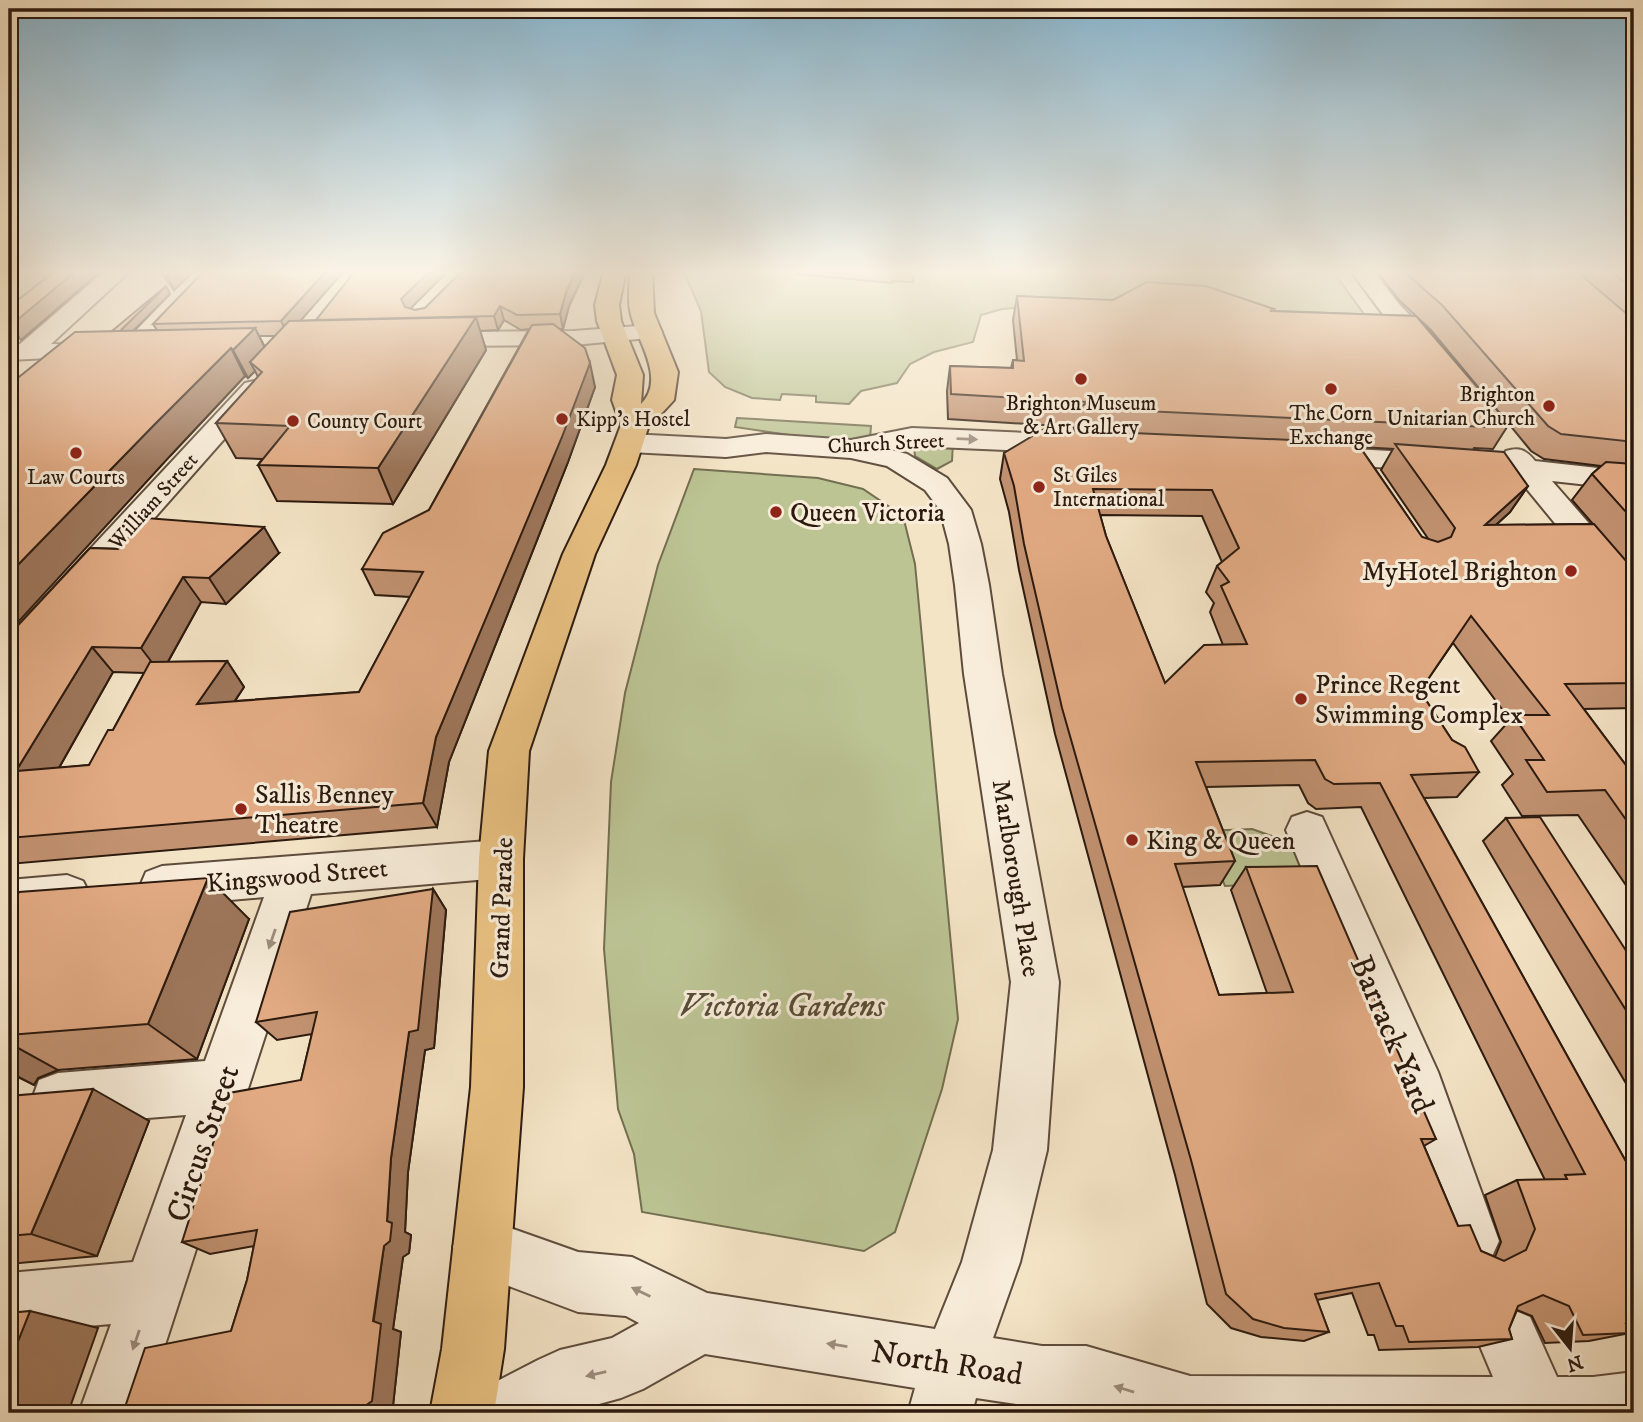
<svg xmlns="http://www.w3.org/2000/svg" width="1643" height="1422" font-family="'IM FELL DW Pica',serif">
	<rect width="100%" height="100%" fill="#f4e4c6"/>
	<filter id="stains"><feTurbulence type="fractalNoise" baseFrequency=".00286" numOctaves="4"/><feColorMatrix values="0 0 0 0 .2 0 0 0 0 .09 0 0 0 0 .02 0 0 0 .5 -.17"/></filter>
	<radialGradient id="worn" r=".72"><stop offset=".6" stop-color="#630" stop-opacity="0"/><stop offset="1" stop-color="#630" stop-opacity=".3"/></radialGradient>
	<g fill="#bcc494" stroke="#746f52" stroke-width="2">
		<polygon points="9,270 57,270 9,307"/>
		<polygon points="683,270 1332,270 1364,314 1295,318 1040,306 1002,309 981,315 973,342 934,352 910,364 897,383 861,391 849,404 816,402 816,396 782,394 780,400 752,398 725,387 709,372 701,311"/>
		<polygon points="737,418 871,426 870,439 831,441 735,427"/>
		<polygon points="953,442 952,461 937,469 915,456 914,446"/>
		<polygon points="694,469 818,478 863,489 903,516 915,564 958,1019 942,1089 895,1232 864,1251 642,1212 634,1154 618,1109 604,949 611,782 625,693 658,565"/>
		<polygon points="1252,829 1297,845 1313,882 1225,886 1202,831"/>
	</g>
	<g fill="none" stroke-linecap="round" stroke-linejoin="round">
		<defs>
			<g id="minor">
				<polygon points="106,270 131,270 51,344 111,345 115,350 111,355 9,360 9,344 20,344"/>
				<polygon points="1350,270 1373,270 1398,303 1442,348 1446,353 1442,358 1433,361 1424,358 1382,313"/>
				<polygon points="650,325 659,327 662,332 659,337 574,345 432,346 423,344 420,339 423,334 432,332 574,331"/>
				<polygon points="254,381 263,383 267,389 263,395 22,668 9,672 9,636 245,383"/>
				<polygon points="912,428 1077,435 1087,438 1091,444 1087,450 1077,453 912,446 891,450 907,454 947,478 971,510 981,544 989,585 1002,674 1059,982 1047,1150 1020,1262 993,1338 1042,1346 1086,1346 1190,1376 1493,1377 1477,1339 1486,1317 1508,1308 1530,1317 1557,1377 1593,1377 1634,1372 1634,1413 1102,1413 1086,1408 1042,1408 976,1398 972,1413 908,1413 915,1388 705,1354 643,1389 621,1398 566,1413 471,1413 480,1390 538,1360 560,1350 612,1338 639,1323 626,1316 578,1312 461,1268 453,1247 461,1226 482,1218 578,1252 632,1257 707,1293 935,1329 962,1262 993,1150 1011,982 964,674 955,585 949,544 940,510 925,490 887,466 851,458 766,452 726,457 630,452 620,449 616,443 620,437 630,434 726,439 766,434 851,440"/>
				<path d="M1315,447L1502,457L1506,451C1520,447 1526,450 1535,461L1634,472V490L1552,481L1634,575V608L1622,605L1517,477L1305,462L1300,456L1305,450Z"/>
				<polygon points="1307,812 1322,817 1438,1072 1499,1241 1490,1261 1470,1270 1450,1261 1393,1091 1286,830 1292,817"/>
				<polygon points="501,840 517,846 523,859 517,872 501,878 311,894 143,1413 79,1413 111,1324 9,1333 9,1273 133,1262 186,1115 58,1125 39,1118 32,1099 39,1080 58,1073 205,1061 264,897 162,906 146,900 140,886 146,872 162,866"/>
				<polygon points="67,875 83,881 90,895 83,909 67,915 9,920 9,880"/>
			</g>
			<path id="highway" d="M604,270H626L619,305L621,321L643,375L641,404C666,379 638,342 631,315C627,301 630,284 630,270H652L654,313L678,372L674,400L648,428L636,465L595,554L529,751L523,859V1087L504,1349L494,1413H430L442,1349L471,1087L479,859L489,751L563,554L606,465L621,425L612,400L617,375L597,321L595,305Z"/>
		</defs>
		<use href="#minor" stroke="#5e4c3d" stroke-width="4"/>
		<use href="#highway" stroke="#2c1a0f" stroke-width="4"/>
		<use href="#minor" fill="#f8edda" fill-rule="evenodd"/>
		<use href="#highway" fill="#eac283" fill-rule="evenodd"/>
	</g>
	<g fill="#c29271" stroke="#2c1a0f" stroke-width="2" fill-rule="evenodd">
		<polygon points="48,270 102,270 21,340 9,323 9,307 45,279 43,274"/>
		<polygon points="159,270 195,270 174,290"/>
		<path d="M205,270H345L300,321L317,320L449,270L410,309L415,310L425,308L463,270H586L569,306L563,329H559L595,387L568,462L449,762L437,827L9,864V635L90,548L279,553L226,604L201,602L168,662L227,661L244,687L235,701L359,692L410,597L375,595L362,569L429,510L529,329L521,330L504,320L498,330L480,331L486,350L393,504L277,501L258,465L262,459L236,458L216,423L258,377L255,371L248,378L245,376L171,455L112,331L170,294L134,331L157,330L153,324ZM259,336H275L265,347ZM113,672L144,673L113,730L89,765L59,768Z"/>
		<polygon points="797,270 914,270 913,282 892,281 892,283 797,274"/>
		<path d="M1376,270H1634V708L1584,709L1634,776V897L1578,815L1522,816L1502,785L1513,774L1491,741L1510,720L1453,643L1420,691L1452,740L1479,772L1457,797L1424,798L1634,1176V1331H1629L1630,1333L1589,1341L1545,1343L1532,1316L1517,1310L1509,1329L1512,1339L1478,1347L1379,1350L1374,1335H1368L1352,1293L1317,1300L1329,1332L1304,1341L1261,1337L1231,1328L1207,1304L1175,1175L1055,734L1019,570L1009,512L1000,479L1004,453L1074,430V427L948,419L947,391L950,366L1011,368L1013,360H1017L1013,320L1017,296L1274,309L1273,311L1416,316L1400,301ZM1417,317L1430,329L1502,416ZM1509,424L1531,451L1544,459L1601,466L1592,474L1572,500L1593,524L1496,525L1510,512L1528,486L1473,450L1474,448L1493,449ZM1360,447L1393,449L1381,470L1429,540L1422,537ZM1100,515L1202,516L1222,562L1217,566L1206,592L1214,603L1210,612L1223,645L1165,683L1106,536ZM1299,785L1308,803L1316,809L1361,807L1545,1180H1517L1485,1195L1501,1242L1495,1257L1481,1251L1458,1226L1424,1146L1436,1139L1246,867L1231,890L1267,993L1219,995L1182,887L1220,885L1235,861L1206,787Z"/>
		<polygon points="1506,818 1634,963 1634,1097 1483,841"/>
		<polygon points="433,889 446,910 434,1048 425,1050 408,1172 405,1232 411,1235 409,1253 403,1257 393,1329 401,1332 393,1406 383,1413 231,1331 247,1280 254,1246 210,1254 182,1242 301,1080 312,1034 277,1040 256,1022"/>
		<polygon points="9,910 249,919 197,1059 58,1070 38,1078 34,1085 20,1078 10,1074 9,1076"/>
		<polygon points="9,1096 149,1121 97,1256 9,1264"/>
	</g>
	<g fill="#9e775c" stroke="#2c1a0f" stroke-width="2">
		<polygon points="77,270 102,270 21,340 11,325"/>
		<polygon points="173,270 195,270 174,290 167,276"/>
		<polygon points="327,270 345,270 288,335 281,321"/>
		<polygon points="431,270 449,270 406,313 401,299"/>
		<polygon points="576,270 586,270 569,306 563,329 560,314 566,292"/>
		<polygon points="166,286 170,294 125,339 120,331"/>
		<polygon points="500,306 504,320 498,330 494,316"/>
		<polygon points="476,317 486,350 393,504 378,468"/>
		<polygon points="255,328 269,356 250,362 255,371 248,378 233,350"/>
		<polygon points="231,348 245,376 171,455 9,632 9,574 153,426"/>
		<polygon points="590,363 595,387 568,462 449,762 437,827 423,803 436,737"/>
		<polygon points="1528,486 1510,512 1467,551 1485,525"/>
		<polygon points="264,527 279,553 226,604 209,578"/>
		<polygon points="183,577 201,602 161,674 141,648"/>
		<polygon points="92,647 113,672 43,796 16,771"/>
		<polygon points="227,661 244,687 216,729 197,704"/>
		<polygon points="208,878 249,919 197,1059 148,1024"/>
		<polygon points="433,889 446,910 434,1048 425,1050 408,1172 405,1232 411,1235 409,1253 403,1257 393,1329 401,1332 393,1406 383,1413 361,1413 384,1246 387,1221 391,1158 409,1032"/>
		<polygon points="9,1043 58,1070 38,1078 34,1085 9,1072"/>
		<polygon points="93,1089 149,1121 97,1256 31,1234"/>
		<polygon points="30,1311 98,1328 68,1413 9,1413 9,1364"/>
	</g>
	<g fill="#e1aa83" stroke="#2c1a0f" stroke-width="2" fill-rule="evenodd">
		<polygon points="48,270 77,270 11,325 9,322 9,307 51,274 43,274"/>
		<polygon points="162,270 173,270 167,276"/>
		<polygon points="205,270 327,270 281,321 153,324"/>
		<polygon points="356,270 431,270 401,299 405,307 415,310 425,308 463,270 576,270 566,292 560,314 517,315 500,306 494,316 316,320"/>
		<polygon points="1405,270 1575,270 1634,320 1634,442 1561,434 1548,426 1442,305 1411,278"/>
		<polygon points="1609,270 1634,270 1634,290"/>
		<polygon points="1147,282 1206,286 1274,309 1270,311 1416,316 1509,424 1484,423 1487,427 1079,408 1088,402 951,394 950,366 1013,368 1013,360 1024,361 1017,296 1113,300"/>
		<polygon points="166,286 120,331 112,331"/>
		<polygon points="476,317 378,468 258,465 290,426 216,423 262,372 250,362 289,321"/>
		<polygon points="553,324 585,348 590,363 562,437 436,737 423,803 9,838 9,635 90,548 118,549 146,518 264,527 209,578 183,577 141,648 92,647 16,771 89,765 108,730 113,730 150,662 227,661 197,704 359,692 423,572 362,569 383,533 429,510 532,325"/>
		<polygon points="255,328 233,350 231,348 153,426 9,574 9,385 75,332"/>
		<path d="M1044,429L1357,443L1422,537L1438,542L1451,537L1455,528L1395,444L1504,452L1528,486L1485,525L1594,524L1634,570V683L1565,684L1634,776V831L1605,790L1547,792L1526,760H1544L1513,715H1549L1471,616L1420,691L1452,740L1465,747L1479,772L1411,775L1634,1176V1324H1626L1630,1333L1583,1335L1569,1306L1543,1295L1518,1306L1509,1329L1512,1339L1409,1342L1403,1326H1396L1379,1283L1315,1294L1329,1332L1284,1328L1253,1319L1226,1294L1191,1160L1062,708L1024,544L1014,486L1004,453ZM1093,489L1212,490L1239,548L1217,566L1229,582L1221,586L1247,644L1204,645L1165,683L1106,536ZM1315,760L1325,779L1334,784L1380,783L1585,1174L1565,1175L1567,1179L1517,1180L1535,1229L1526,1250L1504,1261L1481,1251L1470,1225L1458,1226L1421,1139H1436L1317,866L1246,867L1293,992L1219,995L1175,864L1235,861L1196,762Z"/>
		<polygon points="1606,462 1634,464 1634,521 1592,474"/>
		<polygon points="1540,817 1634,963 1634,1023 1506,818"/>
		<polygon points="208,878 148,1024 9,1035 9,910 19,892"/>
		<polygon points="433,889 418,1030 409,1032 391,1158 387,1221 392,1223 390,1241 384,1246 373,1321 381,1324 372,1401 361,1409 361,1413 123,1413 145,1348 231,1331 247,1280 257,1230 182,1242 229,1093 301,1080 317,1012 256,1022 290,912"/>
		<polygon points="93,1089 31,1234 9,1236 9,1096"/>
		<polygon points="30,1311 9,1364 9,1313"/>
	</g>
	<defs><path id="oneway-solid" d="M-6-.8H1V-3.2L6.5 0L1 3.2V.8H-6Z" transform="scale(1.75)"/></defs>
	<g fill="#9c8e7f">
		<use href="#oneway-solid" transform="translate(967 439) rotate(2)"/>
		<use href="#oneway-solid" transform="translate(272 939) rotate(109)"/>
		<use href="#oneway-solid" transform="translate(641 1292) rotate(-154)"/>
		<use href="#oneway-solid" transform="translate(136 1340) rotate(109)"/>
		<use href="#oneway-solid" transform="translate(837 1345) rotate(-171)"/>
		<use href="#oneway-solid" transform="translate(596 1374) rotate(167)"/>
		<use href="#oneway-solid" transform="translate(1124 1389) rotate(-163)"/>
	</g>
	<linearGradient id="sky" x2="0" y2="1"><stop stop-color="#89b8d2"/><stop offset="0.58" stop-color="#faf3e5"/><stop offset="1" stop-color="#faf3e5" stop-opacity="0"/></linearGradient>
	<rect width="1643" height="469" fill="url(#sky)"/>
	<g fill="#8f2418" stroke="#f8edda" stroke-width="2.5">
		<circle cx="1081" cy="379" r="7"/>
		<circle cx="1331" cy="389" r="7"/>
		<circle cx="1549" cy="406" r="7"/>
		<circle cx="562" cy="419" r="7"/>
		<circle cx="293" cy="421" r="7"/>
		<circle cx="76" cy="453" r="7"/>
		<circle cx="1039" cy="487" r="7"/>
		<circle cx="776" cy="512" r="7"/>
		<circle cx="1571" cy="571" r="7"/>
		<circle cx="1301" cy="699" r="7"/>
		<circle cx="241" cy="809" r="7"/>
		<circle cx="1132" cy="840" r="7"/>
	</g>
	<g text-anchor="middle" stroke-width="6" stroke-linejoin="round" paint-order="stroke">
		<g font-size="21" fill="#2c1a0f" stroke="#f8edda">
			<text x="1535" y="401" text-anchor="end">Brighton<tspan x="1535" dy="24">Unitarian Church</tspan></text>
			<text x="1081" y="410">Brighton Museum<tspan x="1081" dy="24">&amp; Art Gallery</tspan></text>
			<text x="1331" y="420">The Corn<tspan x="1331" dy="24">Exchange</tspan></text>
			<text x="576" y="426" text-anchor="start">Kipp's Hostel</text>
			<text x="307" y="428" text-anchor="start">County Court</text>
			<text x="1053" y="482" text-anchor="start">St Giles<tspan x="1053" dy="24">International</tspan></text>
			<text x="76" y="484">Law Courts</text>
		</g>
		<g font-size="21" fill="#2c1a0f" stroke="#f8edda">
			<text transform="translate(886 443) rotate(-3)" y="7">Church Street</text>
			<text transform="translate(153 501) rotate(-48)" y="7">William Street</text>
		</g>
		<g font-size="26" fill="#2c1a0f" stroke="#f8edda" text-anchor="start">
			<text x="790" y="521">Queen Victoria</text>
			<text x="1557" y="580" text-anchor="end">MyHotel Brighton</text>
			<text x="1315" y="693">Prince Regent<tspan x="1315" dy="30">Swimming Complex</tspan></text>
			<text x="255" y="803">Sallis Benney<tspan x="255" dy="30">Theatre</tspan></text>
			<text x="1146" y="849">King &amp; Queen</text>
		</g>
		<g font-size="26" fill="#2c1a0f" stroke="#f8edda">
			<text transform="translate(297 875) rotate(-5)" y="9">Kingswood Street</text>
			<text transform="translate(1017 878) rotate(81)" y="9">Marlborough Place</text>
			<text transform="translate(501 908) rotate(-88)" y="9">Grand Parade</text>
		</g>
		<g font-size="32" font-style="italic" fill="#574d37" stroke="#f8edda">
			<text x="782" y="1016">Victoria Gardens</text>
		</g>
		<g font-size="32" fill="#2c1a0f" stroke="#f8edda">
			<text transform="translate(1393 1034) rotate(67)" y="11">Barrack Yard</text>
			<text transform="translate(202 1143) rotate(-71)" y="11">Circus Street</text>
			<text transform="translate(947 1362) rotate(9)" y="11">North Road</text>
		</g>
	</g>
	<rect width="1643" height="1422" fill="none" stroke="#f4e4c6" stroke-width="35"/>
	<rect x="10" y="10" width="1622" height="1401" fill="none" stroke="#2c1a0f" stroke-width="3.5"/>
	<rect x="18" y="18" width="1608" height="1387" fill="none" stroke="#2c1a0f" stroke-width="2"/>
	<g transform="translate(1570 1348) rotate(163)" stroke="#f8edda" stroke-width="5" paint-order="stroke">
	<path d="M0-5L12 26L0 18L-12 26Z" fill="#2c1a0f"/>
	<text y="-10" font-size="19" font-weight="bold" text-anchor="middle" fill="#2c1a0f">N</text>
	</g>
	<rect width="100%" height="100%" filter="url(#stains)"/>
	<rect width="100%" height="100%" fill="url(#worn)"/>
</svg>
